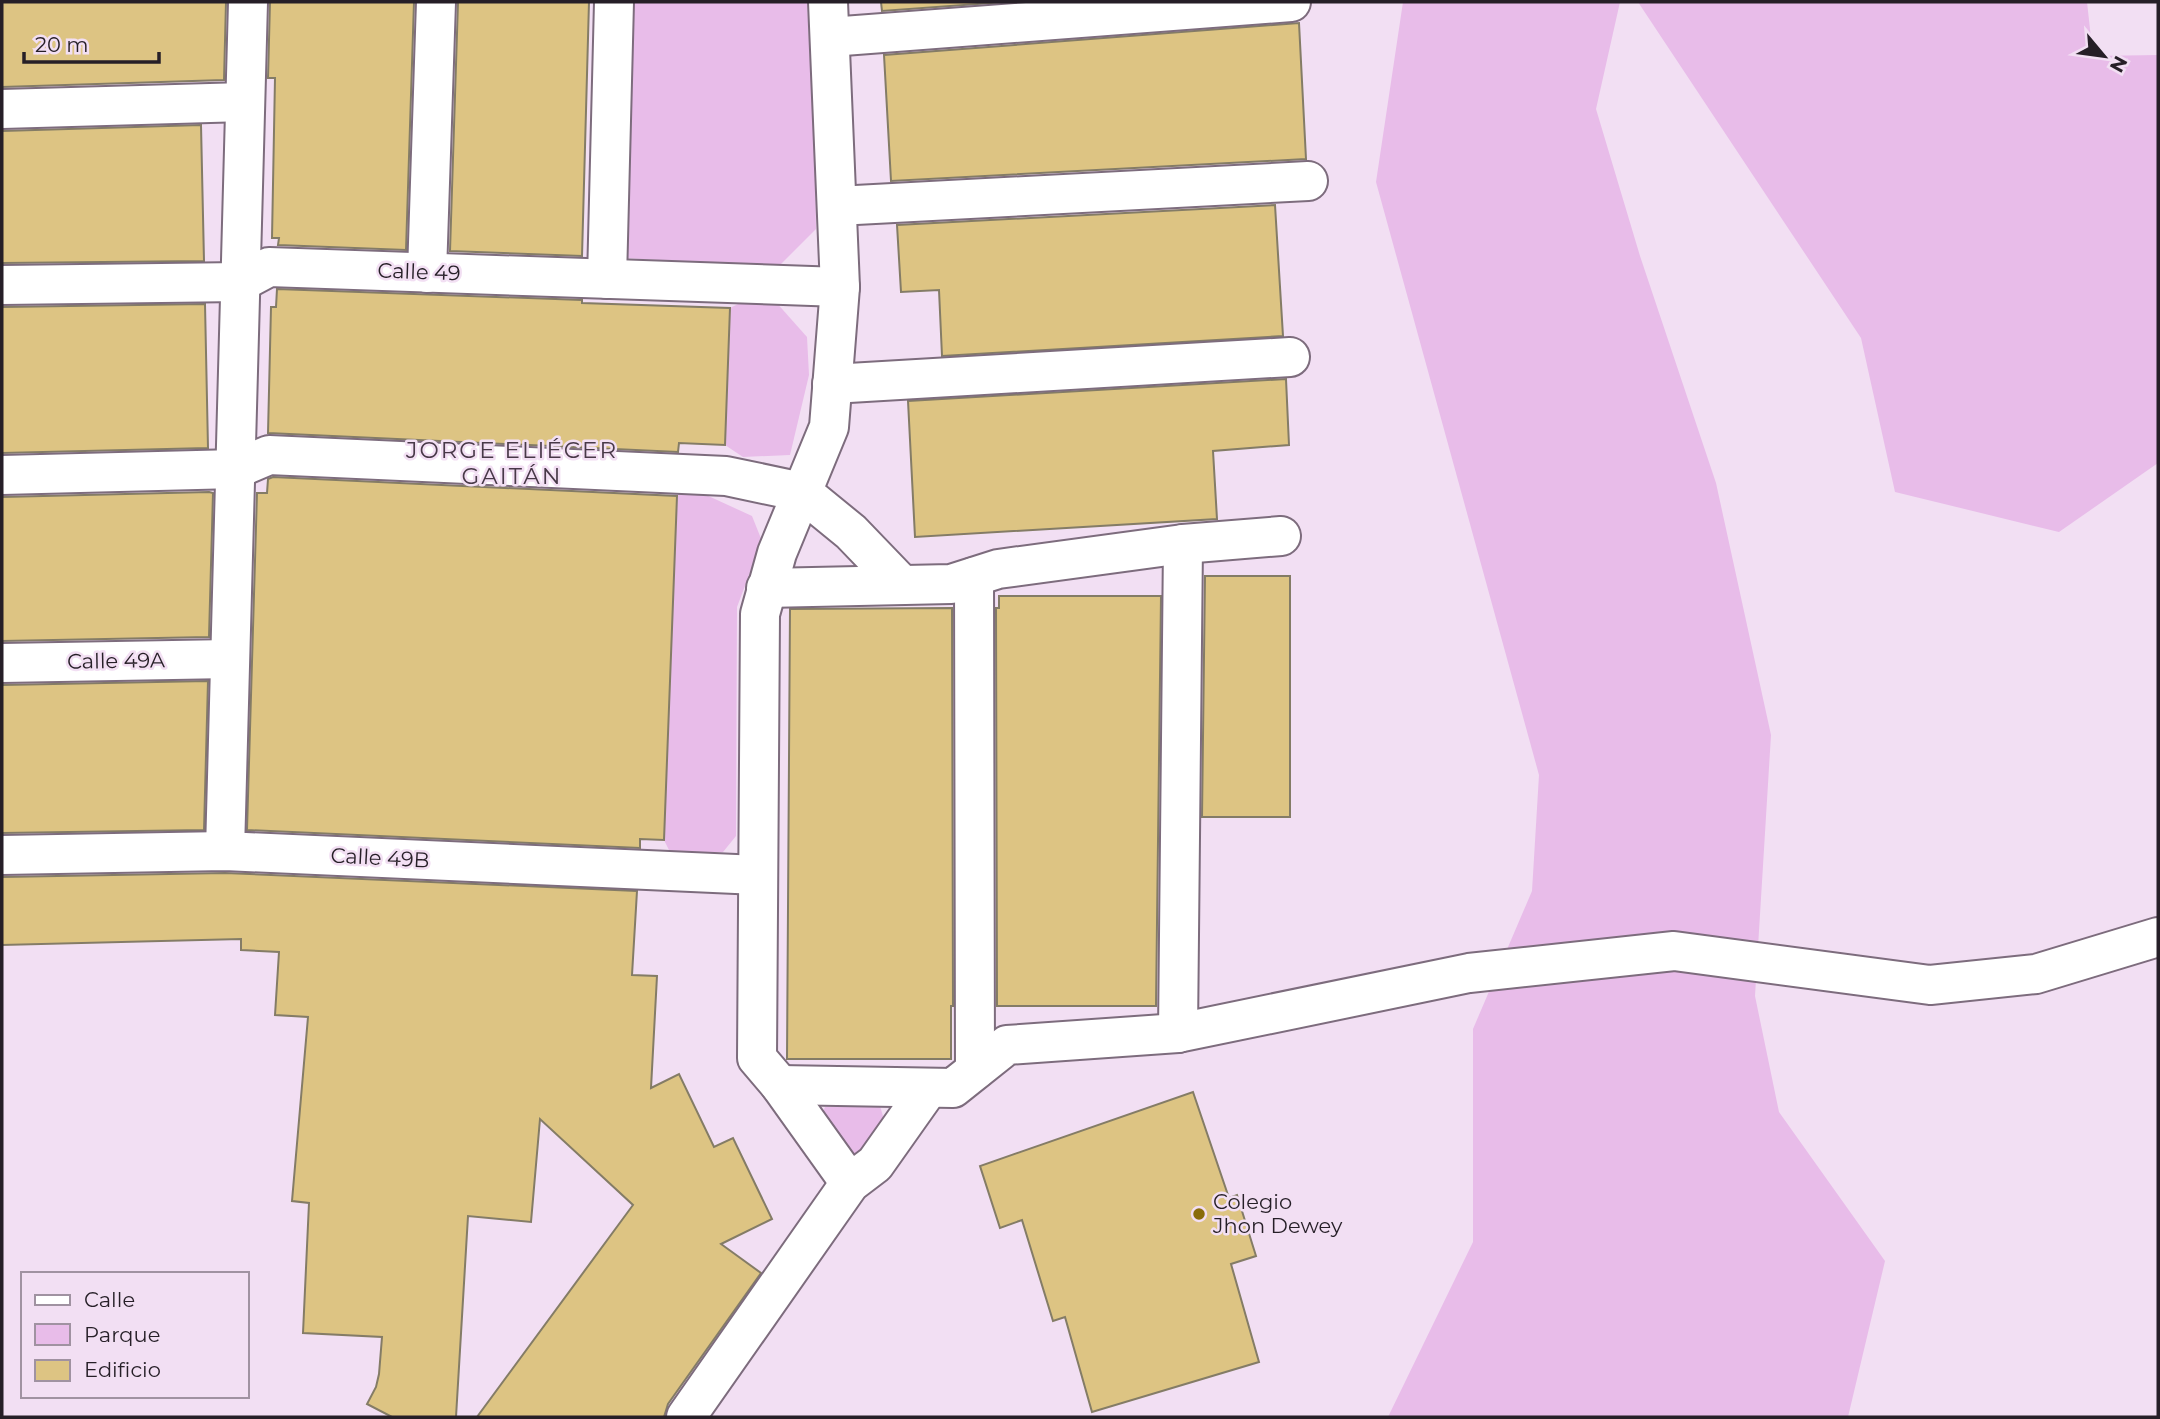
<svg xmlns="http://www.w3.org/2000/svg" width="2160" height="1419" font-family="Montserrat,sans-serif">
	<rect width="100%" height="100%" fill="#f2dff3"/>
	<g fill="#e8bce9">
		<polygon points="633,2 807,2 815,155 816,229 778,267 625,258"/>
		<polygon points="1403,2 1620,2 1596,109 1640,256 1716,483 1771,735 1755,996 1779,1112 1885,1261 1848,1417 1388,1417 1473,1242 1473,1029 1532,891 1539,775 1376,182"/>
		<polygon points="1638,2 2087,2 2093,56 2158,55 2158,463 2059,532 1895,492 1861,338"/>
		<polygon points="746,300 775,301 807,337 809,375 790,455 743,457 725,445 730,308"/>
		<polygon points="681,490 704,494 752,516 762,541 737,607 736,836 723,852 671,854 664,840 677,498"/>
		<polygon points="880,1106 885,1123 855,1160 820,1119 825,1107"/>
	</g>
	<g fill="#ddc483" stroke="#847c66" stroke-width="2">
		<polygon points="2,2 226,2 224,80 2,87"/>
		<polygon points="270,2 414,2 406,250 278,245 279,238 272,238 275,78 268,78"/>
		<polygon points="458,2 589,2 582,256 450,251"/>
		<polygon points="881,2 1005,2 882,11"/>
		<polygon points="1299,23 1306,159 891,181 884,55"/>
		<polygon points="201,125 204,261 2,263 2,131"/>
		<polygon points="1275,205 1283,336 942,356 939,290 901,292 897,225"/>
		<polygon points="277,289 582,300 582,303 730,308 725,445 679,443 678,452 268,433 271,307 276,307"/>
		<polygon points="205,304 208,448 2,453 2,307"/>
		<polygon points="1286,379 1289,445 1213,451 1217,519 915,537 908,401"/>
		<polygon points="273,477 677,496 664,840 640,839 640,848 247,830 257,493 267,493 268,479"/>
		<polygon points="209,492 213,493 209,637 2,641 2,497"/>
		<polygon points="1205,576 1290,576 1290,817 1202,817"/>
		<polygon points="999,596 1161,596 1156,1006 997,1006 996,608 999,608"/>
		<polygon points="952,608 953,1006 951,1006 951,1059 787,1059 790,609"/>
		<polygon points="208,681 204,830 2,833 2,685"/>
		<polygon points="225,873 637,891 632,975 657,976 651,1088 679,1074 714,1147 733,1138 772,1219 721,1244 761,1273 668,1404 664,1417 477,1417 633,1205 540,1119 531,1222 468,1216 456,1417 392,1417 367,1404 376,1387 379,1374 382,1337 303,1333 309,1203 292,1201 308,1017 275,1015 279,952 241,950 241,939 2,945 2,877"/>
		<polygon points="1193,1092 1229,1198 1237,1195 1256,1256 1231,1264 1259,1362 1092,1412 1065,1317 1053,1321 1022,1220 1000,1228 980,1166"/>
	</g>
	<g fill="none" stroke-linecap="round" stroke-linejoin="round">
		<defs>
			<g id="minor">
				<polyline points="828,2 840,287 829,427 777,553 760,614 757,1058 780,1085 850,1183"/>
				<polyline points="830,37 1291,2"/>
				<polyline points="2,109 245,102"/>
				<polyline points="837,206 1308,181"/>
				<polyline points="427,273 436,2"/>
				<polyline points="607,279 614,2"/>
				<polyline points="2,285 241,282 269,267 840,287"/>
				<polyline points="832,384 1290,357"/>
				<polyline points="2,475 236,469 269,455 726,476 802,492 851,532 902,585"/>
				<polyline points="974,577 975,1070"/>
				<polyline points="766,588 951,584 998,569 1183,544 1281,536"/>
				<polyline points="2,663 230,659"/>
				<polyline points="225,851 248,2"/>
				<polyline points="2,855 225,851 758,875"/>
				<polyline points="1178,1033 1183,544"/>
				<polyline points="780,1085 953,1088 1007,1045 1178,1033 1469,973 1674,951 1930,985 2036,974 2158,937"/>
				<polyline points="686,1417 850,1183 875,1164 928,1089"/>
			</g>
		</defs>
		<use href="#minor" stroke="#7d6c7d" stroke-width="42"/>
		<use href="#minor" stroke="#fff" stroke-width="38"/>
	</g>
	<circle fill="#896c0b" stroke="#f2dff3" stroke-width="2.5" cx="1199" cy="1214" r="7"/>
	<g text-anchor="middle" stroke-width="5" stroke-linejoin="round" paint-order="stroke">
		<g font-size="21" fill="#261f27" stroke="#f2dff3">
			<text transform="translate(419 272) rotate(2)" y="7">Calle 49</text>
			<text transform="translate(116 661) rotate(-1)" y="7">Calle 49A</text>
			<text transform="translate(380 858) rotate(3)" y="7">Calle 49B</text>
		</g>
		<g font-size="21" fill="#261f27" stroke="#f2dff3" text-anchor="start">
			<text x="1213" y="1209">Colegio<tspan x="1213" dy="24">Jhon Dewey</tspan></text>
		</g>
		<g font-size="23" letter-spacing="2" fill="#483948" stroke="#f2dff3">
			<text x="512" y="458">JORGE ELIÉCER<tspan x="512" dy="26">GAITÁN</tspan></text>
		</g>
	</g>
	<rect width="2160" height="1419" fill="none" stroke="#261f27" stroke-width="7"/>
	<rect x="21" y="1272" width="228" height="126" fill="#f2dff3" stroke="#a092a1" stroke-width="2"/>
	<rect x="35" y="1295" width="35" height="10" fill="#ffffff" stroke="#a092a1" stroke-width="2"/>
	<text x="84" y="1307" font-size="21" fill="#261f27">Calle</text>
	<rect x="35" y="1324" width="35" height="21" fill="#e8bce9" stroke="#a092a1" stroke-width="2"/>
	<text x="84" y="1342" font-size="21" fill="#261f27">Parque</text>
	<rect x="35" y="1360" width="35" height="21" fill="#ddc483" stroke="#a092a1" stroke-width="2"/>
	<text x="84" y="1377" font-size="21" fill="#261f27">Edificio</text>
	<g transform="translate(2104 56) rotate(119)" stroke="#f2dff3" stroke-width="5" paint-order="stroke">
	<path d="M0-5L12 26L0 18L-12 26Z" fill="#261f27"/>
	<text y="-10" font-size="19" font-weight="bold" text-anchor="middle" fill="#261f27">N</text>
	</g>
	<path d="M24 52v10h135v-10" fill="none" stroke="#261f27" stroke-width="3.5"/>
	<text x="35" y="52" font-size="21" fill="#261f27" stroke="#f2dff3" stroke-width="5" paint-order="stroke">20 m</text>
</svg>
